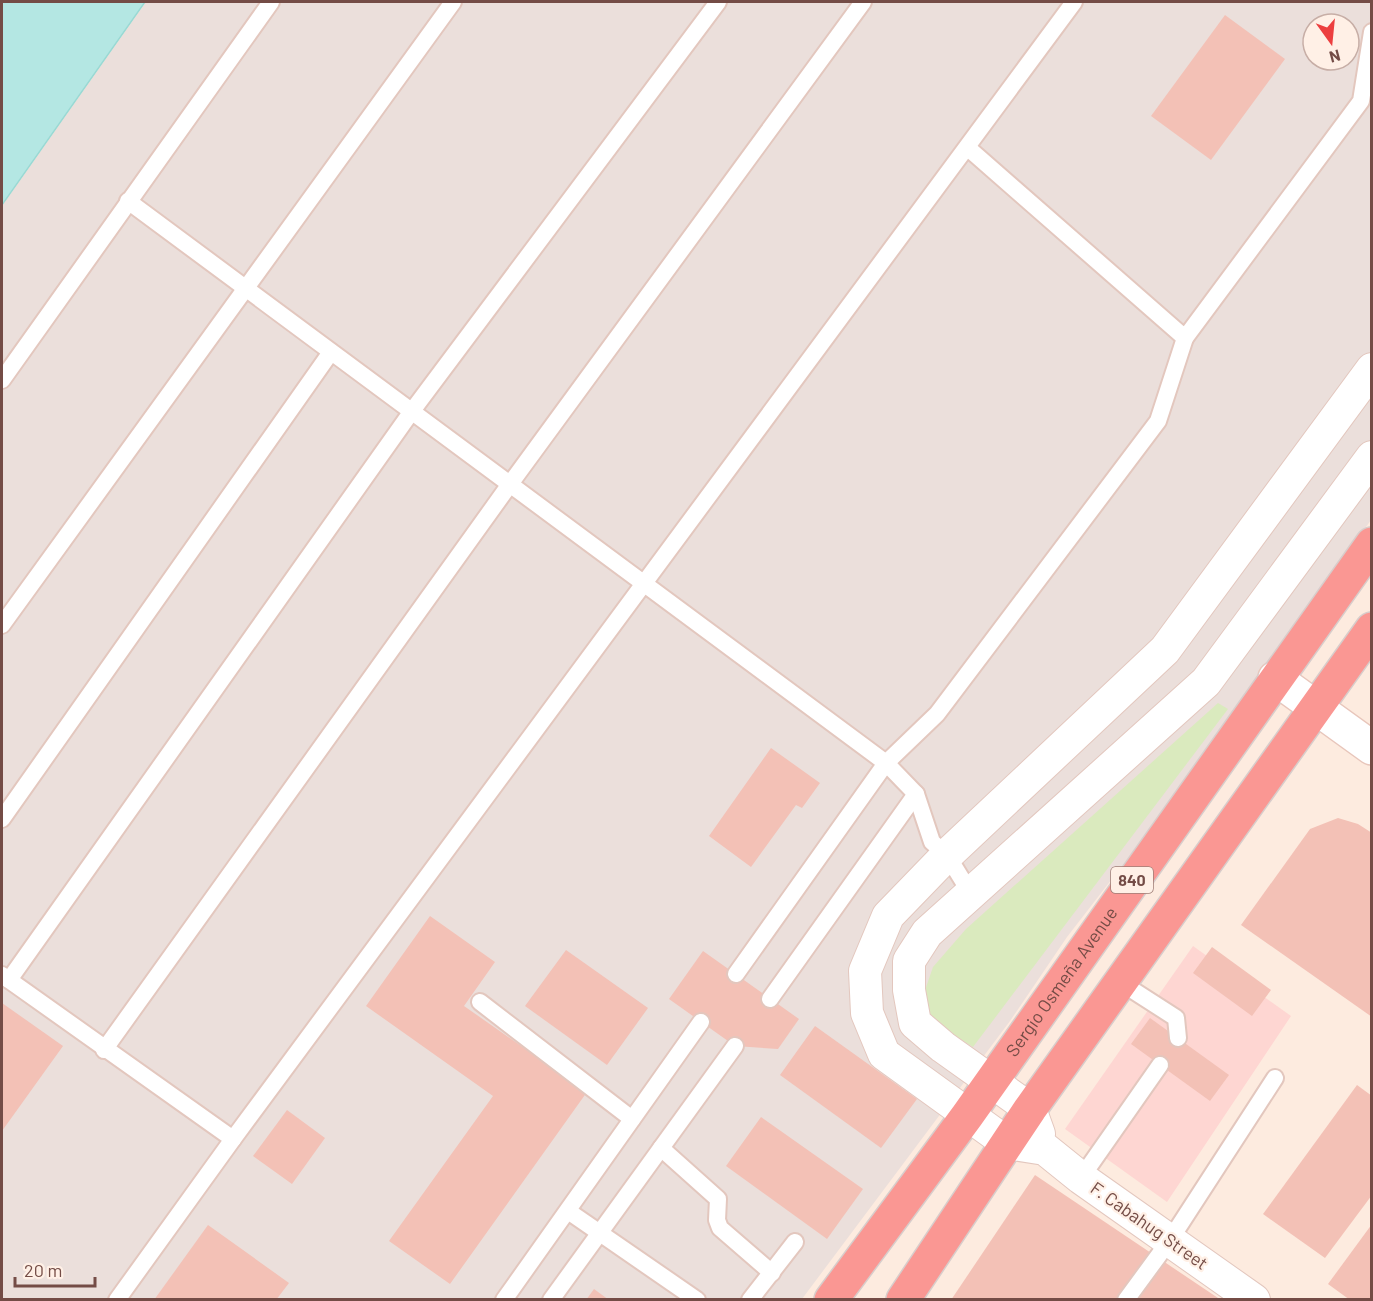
<svg xmlns="http://www.w3.org/2000/svg" width="1373" height="1301" font-family="Barlow,sans-serif">
	<rect width="100%" height="100%" fill="#fdebdf"/>
	<polygon fill="#fed6d2" points="1193,946 1291,1016 1167,1202 1065,1129"/>
	<path fill="#ebdfdb" fill-rule="evenodd" d="M146,2H1371V520L1146,835L1067,937L1010,1021L802,1299L2,1300V206ZM1313,24H1349V60H1313Z"/>
	<polygon fill="#daeabe" points="1218,703 1228,709 973,1047 933,1022 923,996 933,967 966,929"/>
	<polygon fill="#b4e7e3" stroke="#99d9d4" stroke-width="1.5" points="2,2 145,2 2,205"/>
	<g fill="#f3c1b6">
		<polygon points="1225,15 1285,59 1211,160 1151,116"/>
		<polygon points="771,748 820,783 802,808 796,805 751,867 709,836"/>
		<polygon points="1338,818 1358,824 1372,833 1372,1017 1241,925 1310,829"/>
		<polygon points="430,916 495,962 464,1006 587,1092 450,1284 389,1241 493,1096 366,1006"/>
		<polygon points="1212,947 1271,990 1252,1016 1193,973"/>
		<polygon points="566,950 648,1008 607,1065 525,1006"/>
		<polygon points="703,951 799,1019 778,1049 735,1046 669,999"/>
		<polygon points="2,1003 63,1046 2,1131"/>
		<polygon points="1150,1018 1229,1075 1210,1101 1131,1044"/>
		<polygon points="815,1026 917,1099 881,1148 780,1075"/>
		<polygon points="1357,1085 1372,1096 1372,1195 1325,1258 1263,1214"/>
		<polygon points="287,1110 325,1138 292,1184 253,1156"/>
		<polygon points="761,1117 863,1189 827,1239 726,1166"/>
		<polygon points="1035,1175 1221,1300 951,1300"/>
		<polygon points="1372,1224 1372,1300 1350,1300 1328,1284"/>
		<polygon points="208,1225 289,1283 276,1300 154,1300"/>
		<polygon points="594,1289 609,1300 586,1300"/>
	</g>
	<g fill="none" stroke-linecap="round" stroke-linejoin="round">
		<defs>
			<g id="lane">
				<polyline points="968,148 1185,338 1361,101 1372,32"/>
				<polyline points="128,201 886,763 916,794 932,842 947,855 971,894"/>
				<polyline points="2,380 271,2"/>
				<polyline points="2,625 453,2"/>
				<polyline points="2,819 331,352"/>
				<polyline points="736,974 886,763 937,714 1158,421 1185,338"/>
				<polyline points="2,975 233,1139"/>
				<polyline points="9,980 412,411 718,2"/>
				<polyline points="1120,982 1176,1018 1178,1038"/>
				<polyline points="770,999 916,794"/>
				<polyline points="480,1002 632,1119"/>
				<polyline points="104,1050 510,484 863,2"/>
				<polyline points="661,1148 718,1199 717,1220 720,1228 772,1273"/>
				<polyline points="1081,1178 1160,1065"/>
				<polyline points="568,1211 697,1300"/>
				<polyline points="117,1300 233,1139 1074,2"/>
				<polyline points="504,1300 701,1022"/>
				<polyline points="551,1300 735,1046"/>
				<polyline points="750,1300 795,1242"/>
				<polyline points="1126,1300 1170,1240 1275,1078"/>
			</g>
			<g id="street">
				<polyline points="1039,1134 1030,1109 943,1047 915,1023 909,990 909,961 927,933 1206,682 1372,457"/>
				<polyline points="1254,1300 1081,1178 1045,1149 1007,1143 884,1054 867,1013 865,971 888,916 947,855 1165,650 1372,369"/>
			</g>
			<polyline id="secondary" points="1275,678 1372,748"/>
			<g id="highway">
				<path id="s1" d="M831,1300L967,1116L1372,544"/>
				<polyline points="903,1300 1030,1109 1372,629"/>
			</g>
		</defs>
		<use href="#lane" stroke="#e3c7be" stroke-width="20"/>
		<use href="#street" stroke="#e3c7be" stroke-width="34"/>
		<use href="#secondary" stroke="#e8c6bb" stroke-width="36"/>
		<use href="#highway" stroke="#d8cdcb" stroke-width="36"/>
		<use href="#lane" stroke="#fff" stroke-width="16"/>
		<use href="#street" stroke="#fff" stroke-width="32"/>
		<use href="#secondary" stroke="#fff" stroke-width="33"/>
		<use href="#highway" stroke="#fa9793" stroke-width="33"/>
	</g>
	<g text-anchor="middle" stroke-width="4.5" stroke-linejoin="round" paint-order="stroke">
		<rect fill="#fff0e6" stroke="#9e7d76" stroke-width="1.5" x="1111" y="867" width="42" height="26" rx="4.5"/>
		<g font-size="16" font-weight="bold" fill="#744c46">
			<text x="1132" y="886">840</text>
		</g>
		<g font-size="18" fill="#744c46" stroke="#fff0e6">
			<text dy="6" stroke="none"><textPath href="#s1" startOffset="393">Sergio Osmeña Avenue</textPath></text>
			<text transform="translate(1149 1226) rotate(35)" y="6">F. Cabahug Street</text>
		</g>
	</g>
	<rect width="1373" height="1301" fill="none" stroke="#744c46" stroke-width="6"/>
	<g transform="translate(1331 42) rotate(165)"><circle r="28" fill="#fff0e6" stroke="#c7aea6" stroke-width="1.5"/>
	<path d="M0-4.5L10 22L0 15L-10 22Z" fill="#ec3f3f"/>
	<text y="-9" font-size="16" font-weight="bold" text-anchor="middle" fill="#744c46">N</text>
	</g>
	<path d="M15 1277v9h80v-9" fill="none" stroke="#744c46" stroke-width="3"/>
	<text x="24" y="1277" font-size="18" fill="#744c46" stroke="#fff0e6" stroke-width="4.5" paint-order="stroke">20 m</text>
</svg>
